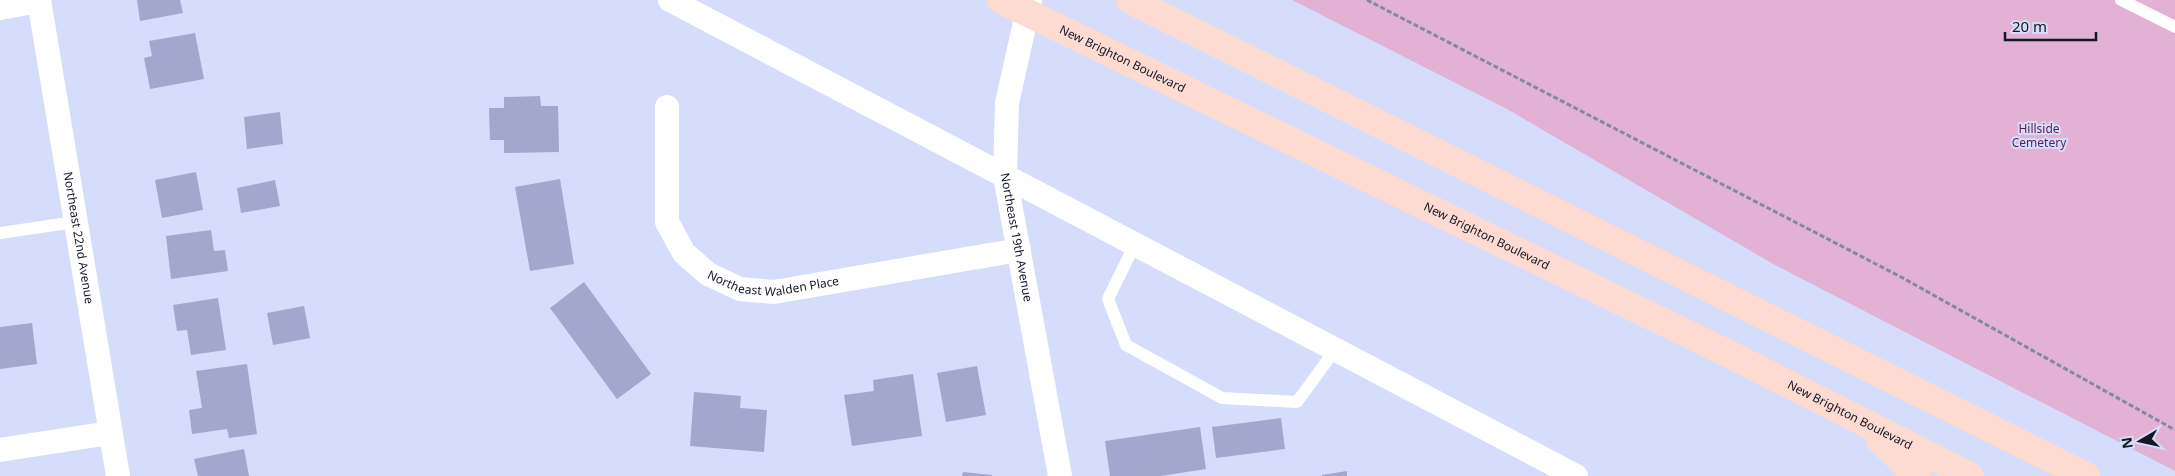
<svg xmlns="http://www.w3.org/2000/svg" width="2175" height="476" font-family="'Noto Sans',sans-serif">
	<rect width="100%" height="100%" fill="#d6dcfb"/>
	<polygon fill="#e2b1d4" points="1292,0 2175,0 2175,471 1775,265 1507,109"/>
	<g fill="#a1a8cd">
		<polygon points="137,0 180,0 183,13 140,21"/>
		<polygon points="195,33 204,79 150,89 144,58 152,56 149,41"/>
		<polygon points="540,96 541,106 558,106 559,152 504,153 504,140 490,140 489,108 504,108 504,97"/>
		<polygon points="280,112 283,144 247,149 244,117"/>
		<polygon points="196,172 203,210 162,218 155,180"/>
		<polygon points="560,179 574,264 530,271 515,187"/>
		<polygon points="275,180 280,206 241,213 237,188"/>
		<polygon points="211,230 214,251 225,250 228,271 171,279 166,236"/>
		<polygon points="584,282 651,374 617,399 550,308"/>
		<polygon points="218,298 226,350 191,355 187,330 177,331 173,305"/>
		<polygon points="304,306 310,338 273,345 267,313"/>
		<polygon points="32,323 37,364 0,369 0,327"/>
		<polygon points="247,364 257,434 229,438 227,429 192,434 189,410 202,408 196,371"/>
		<polygon points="977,366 986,415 946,422 937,373"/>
		<polygon points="913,374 922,436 852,446 844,395 874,391 873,380"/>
		<polygon points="694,392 741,396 740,408 767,410 764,452 690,446"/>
		<polygon points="1281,418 1285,449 1216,458 1212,427"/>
		<polygon points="1200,427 1206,469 1161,476 1110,476 1105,441"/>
		<polygon points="244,449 249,476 198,476 194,459"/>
		<polygon points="1347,471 1347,476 1322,476 1322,475"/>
		<polygon points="963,472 992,475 992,476 962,476"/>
	</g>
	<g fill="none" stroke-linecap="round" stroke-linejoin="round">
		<polyline stroke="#8489a0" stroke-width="3" stroke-dasharray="5 2.5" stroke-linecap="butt" points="1367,0 1901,277 2175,430"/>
		<g stroke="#fff" stroke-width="12">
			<polyline points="2121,0 2175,27"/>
			<polyline points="0,233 75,222"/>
			<polyline points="1135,244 1108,299 1126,345 1222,398 1297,402 1335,350"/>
		</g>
		<g stroke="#fff" stroke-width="24">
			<path id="s1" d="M39,0L118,476"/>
			<polyline points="670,0 1576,476"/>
			<path id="s2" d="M1030,0L1007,103L1005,176L1060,476"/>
			<polyline points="0,8 39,1"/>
			<path id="s3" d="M667,107V222L684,253L708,274L740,289L774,292L1019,250"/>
			<polyline points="0,450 110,433"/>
		</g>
		<g stroke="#fddbd1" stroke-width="28">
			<path id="s4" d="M1001,0L1727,353L1970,476"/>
			<polyline points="1130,0 2086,476"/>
			<polyline points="1880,440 1917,476"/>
		</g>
	</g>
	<g text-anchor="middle" stroke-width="4" stroke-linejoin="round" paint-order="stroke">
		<g font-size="12" fill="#141724" stroke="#d6dcfb">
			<text dy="4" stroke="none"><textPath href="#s4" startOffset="135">New Brighton Boulevard</textPath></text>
			<text dy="4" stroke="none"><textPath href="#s4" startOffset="540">New Brighton Boulevard</textPath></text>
			<text dy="4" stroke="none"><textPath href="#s1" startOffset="241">Northeast 22nd Avenue</textPath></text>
			<text dy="4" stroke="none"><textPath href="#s2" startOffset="241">Northeast 19th Avenue</textPath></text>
			<text dy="4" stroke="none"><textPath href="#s3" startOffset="250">Northeast Walden Place</textPath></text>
			<text dy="4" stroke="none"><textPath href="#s4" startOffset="945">New Brighton Boulevard</textPath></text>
		</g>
		<g font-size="12" fill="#5c1e50" stroke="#d6dcfb">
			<text x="2039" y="133">Hillside<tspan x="2039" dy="14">Cemetery</tspan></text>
		</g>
	</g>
	<g transform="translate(2140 441) rotate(261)" stroke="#d6dcfb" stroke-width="4" paint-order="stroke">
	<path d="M0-4L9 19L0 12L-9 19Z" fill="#141724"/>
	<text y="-8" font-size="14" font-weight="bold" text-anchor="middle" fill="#141724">N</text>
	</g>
	<path d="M2005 32v8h91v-8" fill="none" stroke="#141724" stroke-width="2.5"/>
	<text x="2012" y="32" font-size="15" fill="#141724" stroke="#d6dcfb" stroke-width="4" paint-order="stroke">20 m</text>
</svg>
